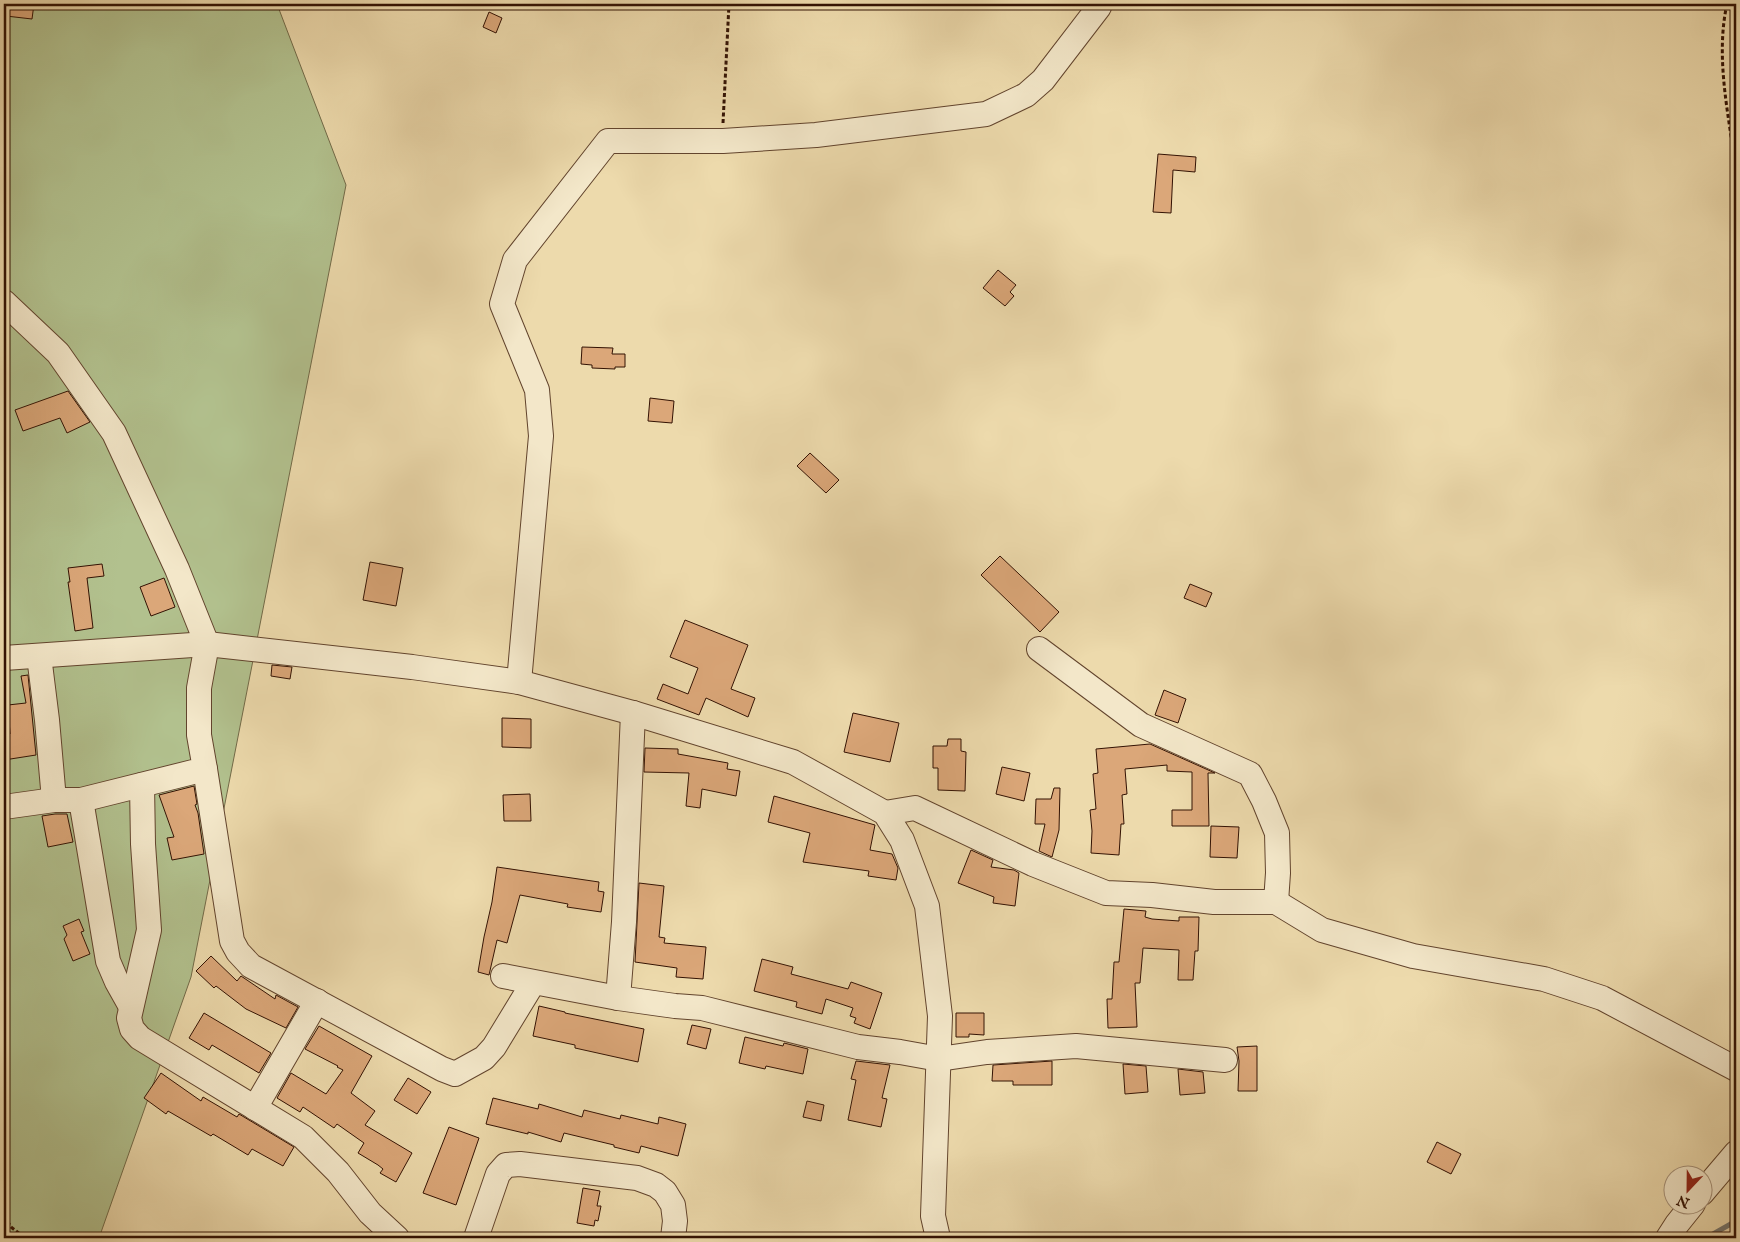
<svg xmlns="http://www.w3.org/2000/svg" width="1740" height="1242" font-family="'IM FELL English',serif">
	<rect width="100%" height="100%" fill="#eddaac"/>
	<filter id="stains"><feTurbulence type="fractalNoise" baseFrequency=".004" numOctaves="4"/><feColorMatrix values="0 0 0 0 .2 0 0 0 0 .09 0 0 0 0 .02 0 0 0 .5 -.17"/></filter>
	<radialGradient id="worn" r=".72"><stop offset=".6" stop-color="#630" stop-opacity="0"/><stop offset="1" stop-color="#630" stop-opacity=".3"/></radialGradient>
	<polygon fill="#b2c18e" stroke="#726a48" points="4,4 277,4 346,185 191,977 99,1238 4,1238"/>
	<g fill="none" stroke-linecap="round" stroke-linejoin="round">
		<polyline stroke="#74756e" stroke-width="5" points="1706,1238 1736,1221"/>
	</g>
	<g fill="#dba779" stroke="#331203">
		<polygon points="7,4 34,4 32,19 6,16"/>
		<polygon points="489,12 502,18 496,33 483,27"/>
		<polygon points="1158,154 1196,157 1195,172 1173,170 1171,213 1153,212"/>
		<polygon points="998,270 1016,285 1010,292 1014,296 1005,306 983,288"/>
		<polygon points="582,347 613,348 612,354 625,354 625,367 615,367 615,369 592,368 592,365 581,364"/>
		<polygon points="68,391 90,422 67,433 60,418 23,431 15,410"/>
		<polygon points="650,398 674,401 672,423 648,421"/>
		<polygon points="810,453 839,480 826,493 797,466"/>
		<polygon points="1000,556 1059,612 1040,632 981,575"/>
		<polygon points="370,562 403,568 396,606 363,600"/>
		<polygon points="102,564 104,576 87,578 93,628 75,631 68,582 70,582 68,568"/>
		<polygon points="164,578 175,607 151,616 140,587"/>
		<polygon points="1190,584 1212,593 1206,607 1184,598"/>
		<polygon points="685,620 748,645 731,689 755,698 748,717 706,698 699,715 657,699 663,684 688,694 698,668 670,657"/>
		<polygon points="272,665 292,667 290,679 271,676"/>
		<polygon points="28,675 36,755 4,760 4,735 10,734 8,705 26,703 21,676"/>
		<polygon points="1164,690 1186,699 1178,723 1155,715"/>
		<polygon points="853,713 899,723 890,762 844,752"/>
		<polygon points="502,718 531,719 531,748 502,747"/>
		<polygon points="948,739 961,739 961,751 966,752 965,791 938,790 938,768 933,768 933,746 947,746"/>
		<polygon points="1150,744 1215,773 1208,773 1209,826 1172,826 1172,810 1192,810 1192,772 1167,771 1167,765 1125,769 1127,794 1122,795 1124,824 1121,824 1119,855 1091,853 1092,831 1090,810 1096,809 1093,774 1098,773 1096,749"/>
		<polygon points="645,748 678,749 678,754 728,763 727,769 740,771 736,796 702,789 700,808 686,806 689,773 644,772"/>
		<polygon points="1002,767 1030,773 1024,801 996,794"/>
		<polygon points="194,786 197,804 195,805 198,813 204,854 172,860 167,838 174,837 159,795"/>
		<polygon points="1054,788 1060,788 1059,830 1052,857 1039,851 1045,824 1035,824 1036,799 1051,799"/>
		<polygon points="530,794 531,821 504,821 503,795"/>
		<polygon points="774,796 875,825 870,850 892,854 898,868 896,880 868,876 869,871 803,862 810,833 768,822"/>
		<polygon points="55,814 67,814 73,842 48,847 42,816"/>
		<polygon points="1211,826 1239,827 1237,858 1210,857"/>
		<polygon points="971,850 993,860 991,867 1014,870 1019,873 1015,906 993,903 994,897 958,883"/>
		<polygon points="497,867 599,882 598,891 604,892 601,912 567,907 568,904 520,895 507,943 497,940 489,975 478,972 484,937 492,902"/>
		<polygon points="639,883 664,886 659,937 665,938 664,943 706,947 703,979 676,977 677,968 635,962"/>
		<polygon points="1124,909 1146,911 1145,917 1152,919 1179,921 1179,917 1199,917 1198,951 1195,951 1193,980 1178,980 1179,950 1143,948 1140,983 1135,983 1137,1027 1108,1028 1107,999 1112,999 1114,962 1119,962"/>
		<polygon points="79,919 84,931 81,932 90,954 73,961 64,939 67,935 63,926"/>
		<polygon points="211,956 237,981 241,976 275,999 276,995 298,1007 286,1028 246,1009 216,986 214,988 196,971"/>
		<polygon points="762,959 793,967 791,974 848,989 851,982 882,993 870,1029 854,1023 856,1018 850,1016 853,1008 826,999 822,1014 796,1007 797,1002 754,991"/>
		<polygon points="539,1006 565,1012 565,1013 644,1029 638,1062 575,1048 575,1045 533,1036"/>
		<polygon points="204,1013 271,1053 259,1073 212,1045 209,1050 189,1038"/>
		<polygon points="956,1013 984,1013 984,1035 969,1034 969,1037 956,1037"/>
		<polygon points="692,1025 711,1029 706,1049 687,1044"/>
		<polygon points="319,1026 372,1056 351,1093 375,1111 365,1125 412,1153 396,1182 380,1173 383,1169 378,1165 358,1153 364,1143 337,1124 334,1128 303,1107 300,1112 277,1098 291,1073 326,1094 343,1070 337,1067 338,1066 305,1049"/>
		<polygon points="745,1037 783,1046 784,1043 808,1049 803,1074 766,1066 765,1069 739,1063"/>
		<polygon points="1257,1046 1257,1091 1238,1091 1239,1061 1237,1047"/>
		<polygon points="856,1061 890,1065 882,1098 887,1099 881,1127 848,1120 856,1080 851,1079"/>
		<polygon points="1052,1061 1052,1085 1013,1085 1013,1081 992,1081 993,1065"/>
		<polygon points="1123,1064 1146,1066 1148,1092 1125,1094"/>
		<polygon points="1178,1069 1203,1072 1205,1093 1180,1095"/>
		<polygon points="161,1073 201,1101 203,1097 237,1117 239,1114 294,1147 283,1166 252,1149 248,1155 213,1134 211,1136 168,1111 166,1114 144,1098"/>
		<polygon points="408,1078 431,1092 417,1114 394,1100"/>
		<polygon points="493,1098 538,1109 539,1104 582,1117 584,1110 620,1119 621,1115 658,1124 659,1117 686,1124 678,1156 641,1146 639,1153 614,1147 614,1145 564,1133 561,1142 528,1132 528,1134 486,1124"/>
		<polygon points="807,1101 824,1105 821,1121 803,1117"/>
		<polygon points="449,1127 479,1138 456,1205 423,1193"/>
		<polygon points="1437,1142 1461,1154 1451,1174 1427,1162"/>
		<polygon points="583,1188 600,1191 597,1206 601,1206 598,1221 595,1220 594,1226 577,1223"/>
	</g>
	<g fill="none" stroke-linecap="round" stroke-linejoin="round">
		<defs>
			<g id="minor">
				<polyline points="4,302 58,353 114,433 177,569 207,644 199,688 199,735 205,769 81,800 54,800 4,807"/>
				<polyline points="1039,649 1141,725 1250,774 1264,801 1277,833 1278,873 1276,902"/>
				<polyline points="39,656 47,720 54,800"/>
				<polyline points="4,658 207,644 412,667 519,682 633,713 793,762 885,813 902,840 927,906 940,1016 933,1216 938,1238"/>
				<polyline points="519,682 541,436 537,390 502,304 515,260 608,141 723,141 816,135 986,114 1026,95 1043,80 1099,7 1099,4"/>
				<polyline points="205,769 232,941 238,952 251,966 442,1069 455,1074 484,1058 494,1047 533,983"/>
				<polyline points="142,785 143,844 149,930 129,1018 132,1029 140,1038 303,1137 338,1172 370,1213 397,1238"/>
				<polyline points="81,800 108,961 117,982 131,1007"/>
				<polyline points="885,813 915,808 1033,864 1106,893 1152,895 1214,902 1276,902 1322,930 1413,956 1544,979 1602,998 1736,1069"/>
				<polyline points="503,976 618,998 675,1006 702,1008 858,1047 900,1052 939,1059 987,1052 1076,1046 1225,1060"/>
				<polyline points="618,998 624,922 633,713"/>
				<polyline points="255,1108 317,1001"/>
				<polyline points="1702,1193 1736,1153"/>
				<polyline points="476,1238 498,1174 506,1165 520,1164 637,1178 656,1185 665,1192 673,1205 675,1221 673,1238"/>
				<polyline points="1668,1238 1677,1224 1693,1204"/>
			</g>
		</defs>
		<use href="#minor" stroke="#62442d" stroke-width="26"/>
		<g stroke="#331203" stroke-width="3" stroke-dasharray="4 2.5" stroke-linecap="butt">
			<path d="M1727,4C1715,58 1729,116 1736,170"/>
			<polyline points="723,123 729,4"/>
			<polyline points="4,1216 11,1227 25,1238"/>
		</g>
		<use href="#minor" stroke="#f3e7c9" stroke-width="24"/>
	</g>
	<rect width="1740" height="1242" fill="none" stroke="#eddaac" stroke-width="20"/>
	<rect x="5" y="5" width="1730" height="1232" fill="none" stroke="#331203" stroke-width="2.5"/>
	<rect x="10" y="10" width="1720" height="1222" fill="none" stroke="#331203"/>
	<g transform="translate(1688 1190) rotate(202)"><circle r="24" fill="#f3e7c9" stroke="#a6927a"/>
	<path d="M0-4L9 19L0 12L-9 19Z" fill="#8f2418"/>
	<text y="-8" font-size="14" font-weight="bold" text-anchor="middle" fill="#331203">N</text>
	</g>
	<rect width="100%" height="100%" filter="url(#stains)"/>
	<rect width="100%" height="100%" fill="url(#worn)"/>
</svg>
